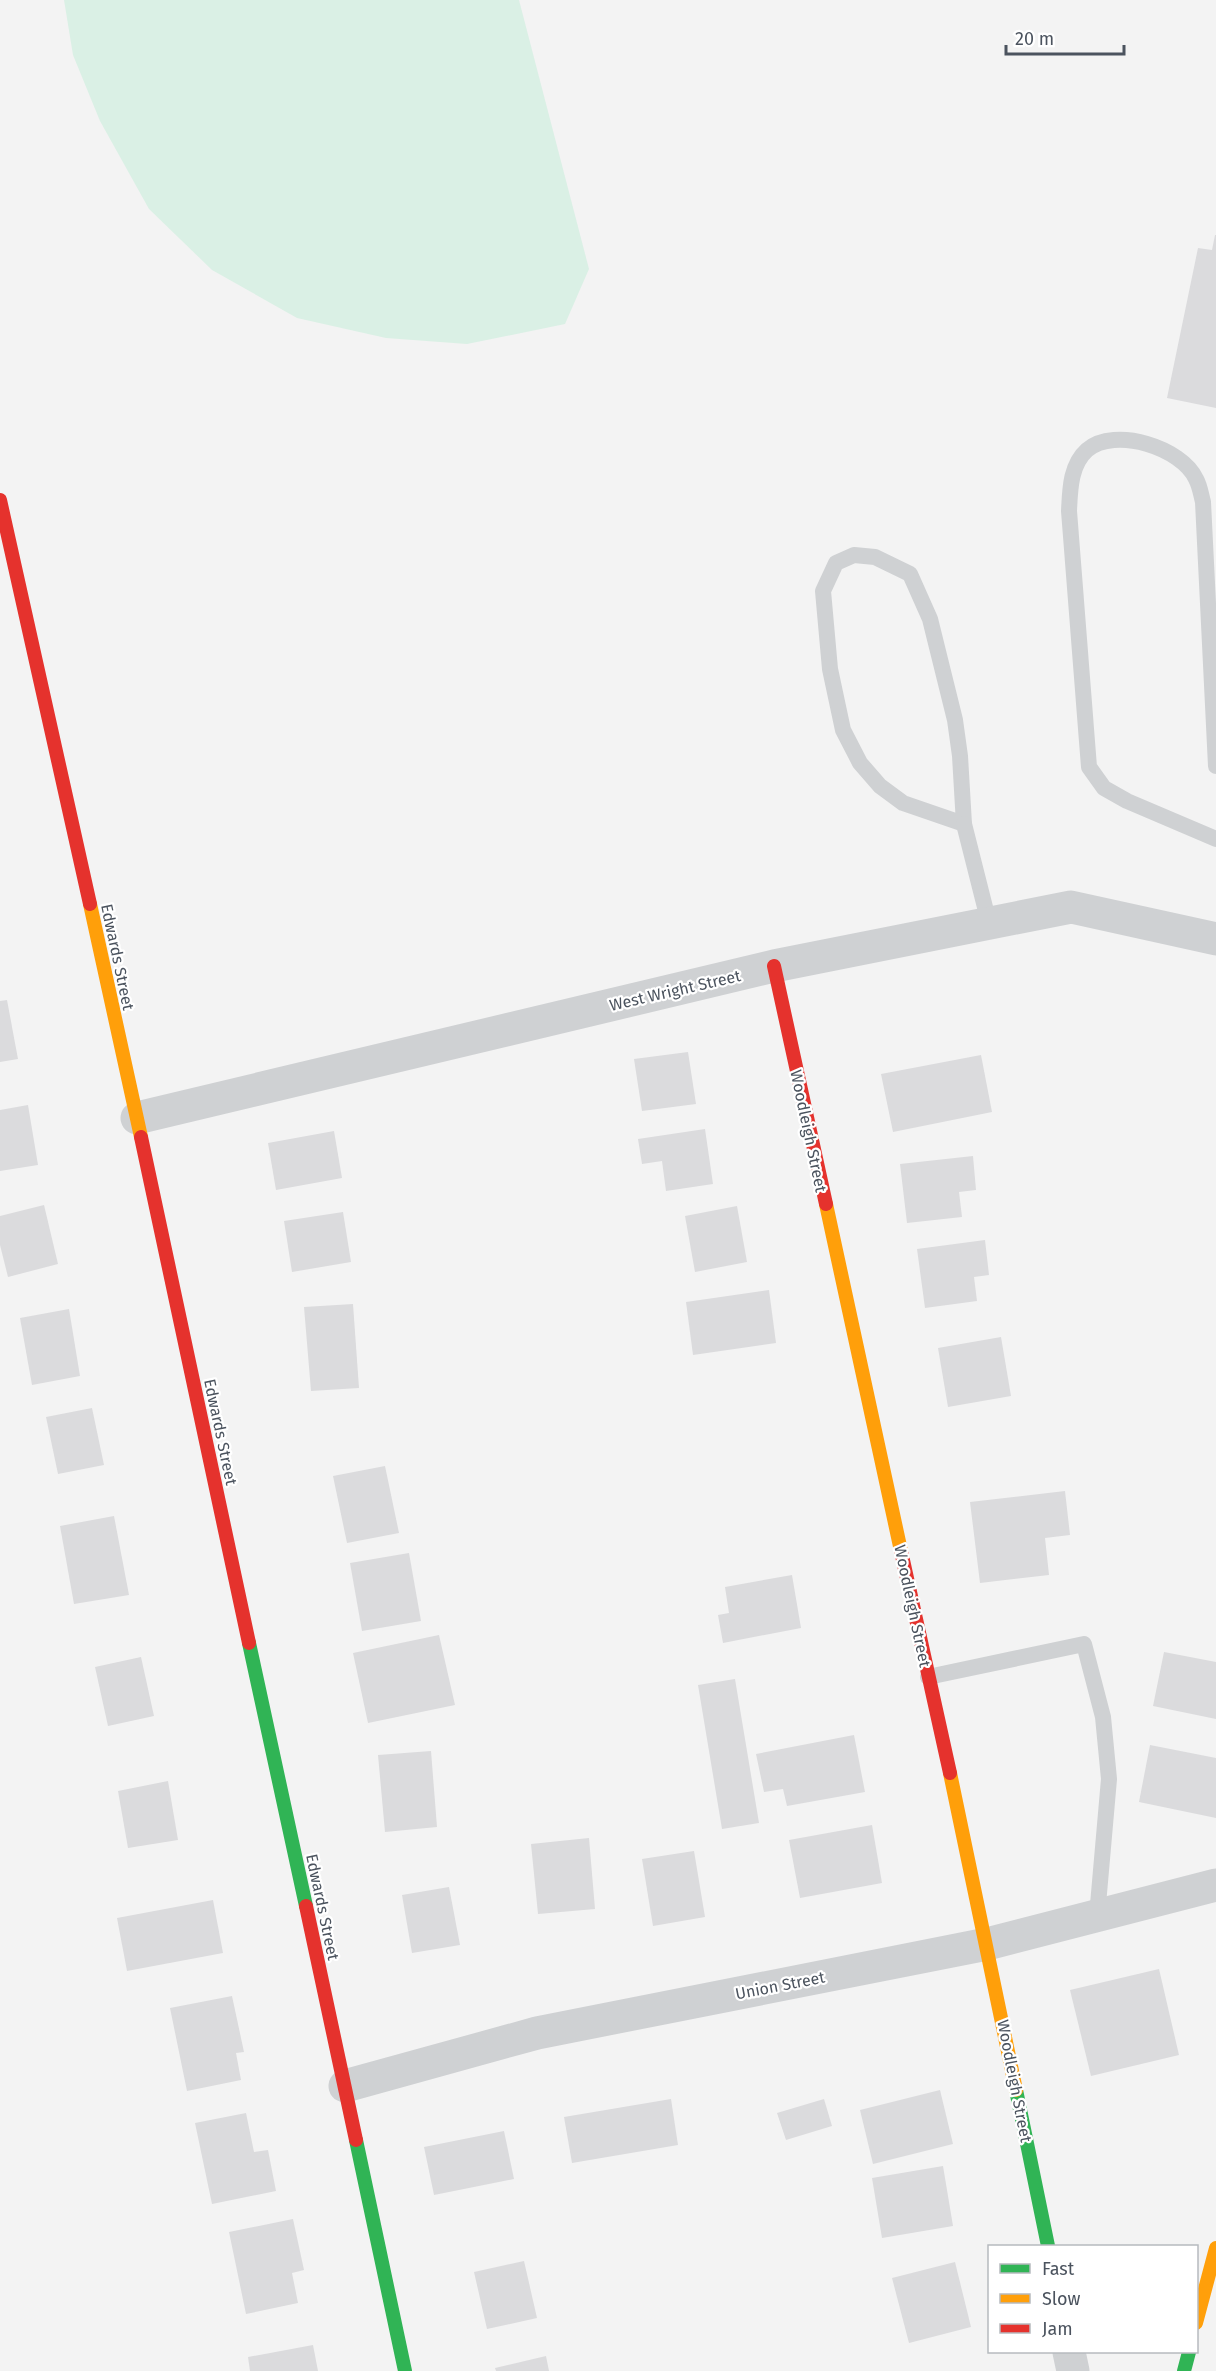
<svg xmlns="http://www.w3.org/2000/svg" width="1216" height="2371" font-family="'Fira Sans',sans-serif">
	<rect width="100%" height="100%" fill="#f3f3f3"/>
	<polygon fill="#daf0e5" points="64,0 519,0 589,269 565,324 467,344 386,338 297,318 212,270 149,209 100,121 73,55"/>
	<g fill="#dbdbdd">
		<polygon points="1215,235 1216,235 1216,408 1167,398 1198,248 1212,250"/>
		<polygon points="7,1000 18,1059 0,1062 0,1001"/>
		<polygon points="688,1052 696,1104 642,1111 634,1059"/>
		<polygon points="981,1055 992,1112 893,1132 881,1074"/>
		<polygon points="28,1105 38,1165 0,1171 0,1110"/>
		<polygon points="705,1129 713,1184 666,1191 662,1161 642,1164 638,1139"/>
		<polygon points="334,1131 342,1178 276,1190 268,1143"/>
		<polygon points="973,1156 976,1190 959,1192 962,1217 907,1223 900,1164"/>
		<polygon points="44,1205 58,1264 8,1277 0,1245 0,1216"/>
		<polygon points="737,1206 747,1262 695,1272 685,1216"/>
		<polygon points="343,1212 351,1262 292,1272 284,1221"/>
		<polygon points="985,1240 989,1275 974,1277 977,1301 925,1308 917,1249"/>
		<polygon points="769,1290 776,1343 693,1355 686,1302"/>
		<polygon points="353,1304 359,1388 311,1391 304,1307"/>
		<polygon points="69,1309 80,1376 32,1385 20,1318"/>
		<polygon points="1001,1337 1011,1396 948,1407 938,1348"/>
		<polygon points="92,1408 104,1465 58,1474 46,1417"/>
		<polygon points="385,1466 399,1533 347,1543 333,1476"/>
		<polygon points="1065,1491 1070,1535 1045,1538 1049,1575 980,1583 970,1502"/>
		<polygon points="114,1516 129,1595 74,1604 60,1526"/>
		<polygon points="409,1553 421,1621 362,1631 350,1563"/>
		<polygon points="792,1575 801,1628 723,1643 718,1615 729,1613 725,1587"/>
		<polygon points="439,1635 455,1705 368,1723 353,1653"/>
		<polygon points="1164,1652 1216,1662 1216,1719 1153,1706"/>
		<polygon points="141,1657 154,1716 108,1726 95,1667"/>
		<polygon points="735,1679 759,1823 722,1829 698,1685"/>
		<polygon points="854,1735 865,1792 787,1806 783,1789 764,1792 756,1754"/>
		<polygon points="1150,1745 1216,1758 1216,1818 1139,1802"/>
		<polygon points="431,1751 437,1827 385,1832 378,1755"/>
		<polygon points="168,1781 178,1840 128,1848 118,1791"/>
		<polygon points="872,1825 882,1883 800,1898 789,1840"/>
		<polygon points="589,1838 595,1909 538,1914 531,1844"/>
		<polygon points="694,1851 705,1917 653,1926 642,1859"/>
		<polygon points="449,1887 460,1945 412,1953 402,1895"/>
		<polygon points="213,1900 223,1953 127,1971 117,1918"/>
		<polygon points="1159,1969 1179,2055 1091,2076 1070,1990"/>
		<polygon points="232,1996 244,2052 236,2053 241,2080 187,2091 170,2008"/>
		<polygon points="940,2090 953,2144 873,2164 860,2110"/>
		<polygon points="671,2099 678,2145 572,2163 564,2117"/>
		<polygon points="824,2099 832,2126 786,2140 777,2113"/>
		<polygon points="246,2113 254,2152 268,2150 276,2191 212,2204 195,2123"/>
		<polygon points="504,2131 514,2179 434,2195 424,2147"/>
		<polygon points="943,2166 953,2226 882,2238 872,2178"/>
		<polygon points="293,2219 304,2270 292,2273 298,2303 246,2314 229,2232"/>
		<polygon points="524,2261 537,2318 487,2329 474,2272"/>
		<polygon points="955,2262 971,2327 909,2343 892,2278"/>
		<polygon points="313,2345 318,2371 250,2371 248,2357"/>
		<polygon points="546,2356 549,2371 496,2371 495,2368"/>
	</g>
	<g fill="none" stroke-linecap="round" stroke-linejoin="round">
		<g stroke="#cfd1d3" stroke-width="16">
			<polygon points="854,555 875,557 910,574 930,619 955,720 960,756 964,824 903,803 880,786 860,763 843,730 830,669 823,591 836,563"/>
			<path d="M1216,766L1203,502C1201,495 1200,486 1196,479C1182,448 1115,426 1087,450C1070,465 1070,491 1069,511L1089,767L1104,788L1127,801L1216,839"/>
			<polyline points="964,824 989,923"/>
			<polyline points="928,1677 1084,1644 1103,1717 1109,1779 1097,1916"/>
		</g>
		<g stroke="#cfd1d3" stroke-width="33">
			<polyline points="137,1118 774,966 1071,907 1216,939"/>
			<polyline points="345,2086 537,2033 987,1944 1216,1885"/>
			<polyline points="1069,2352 1073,2371"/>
		</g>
		<g stroke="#30b455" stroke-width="14">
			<polyline points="249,1643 306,1906"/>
			<polyline points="1016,2090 1048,2246"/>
			<polyline points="356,2140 405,2371"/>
			<polyline points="1184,2371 1189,2352"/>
		</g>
		<g stroke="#ff9f0a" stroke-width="14">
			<polyline points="90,904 141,1137"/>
			<polyline points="826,1204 901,1551"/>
			<polyline points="950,1773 1016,2090"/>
			<polyline points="1196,2323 1216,2248"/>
		</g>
		<g stroke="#e5322d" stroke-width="14">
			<polyline points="0,500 90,904"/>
			<polyline points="774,966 826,1204"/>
			<polyline points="141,1137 249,1643"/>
			<polyline points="901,1551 950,1773"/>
			<polyline points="306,1906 356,2140"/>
		</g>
	</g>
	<g text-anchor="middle" stroke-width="4.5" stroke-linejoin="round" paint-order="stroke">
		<g font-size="16" fill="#4b535e" stroke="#fff">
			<text transform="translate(118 957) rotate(78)" y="6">Edwards Street</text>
			<text transform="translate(675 990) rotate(-13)" y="6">West Wright Street</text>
			<text transform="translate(809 1131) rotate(78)" y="6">Woodleigh Street</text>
			<text transform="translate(221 1432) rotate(78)" y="6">Edwards Street</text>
			<text transform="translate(913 1606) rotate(78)" y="6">Woodleigh Street</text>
			<text transform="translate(323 1907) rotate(78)" y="6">Edwards Street</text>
			<text transform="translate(780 1985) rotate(-11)" y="6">Union Street</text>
			<text transform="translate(1015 2081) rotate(79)" y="6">Woodleigh Street</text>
		</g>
	</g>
	<rect x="988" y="2245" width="210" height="108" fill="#ffffff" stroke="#b7babf" stroke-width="1.5"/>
	<rect x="1000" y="2264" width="30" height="9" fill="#30b455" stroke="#b7babf" stroke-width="1.5"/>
	<text x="1042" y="2275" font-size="18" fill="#4b535e">Fast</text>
	<rect x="1000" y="2294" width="30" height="9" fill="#ff9f0a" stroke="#b7babf" stroke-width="1.5"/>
	<text x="1042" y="2305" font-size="18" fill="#4b535e">Slow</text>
	<rect x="1000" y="2324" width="30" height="9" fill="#e5322d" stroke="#b7babf" stroke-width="1.5"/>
	<text x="1042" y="2335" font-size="18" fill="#4b535e">Jam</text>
	<path d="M1006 45v9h118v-9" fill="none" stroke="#4b535e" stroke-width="3"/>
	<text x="1015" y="45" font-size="18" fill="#4b535e" stroke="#ffffff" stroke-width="4.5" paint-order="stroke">20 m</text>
</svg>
